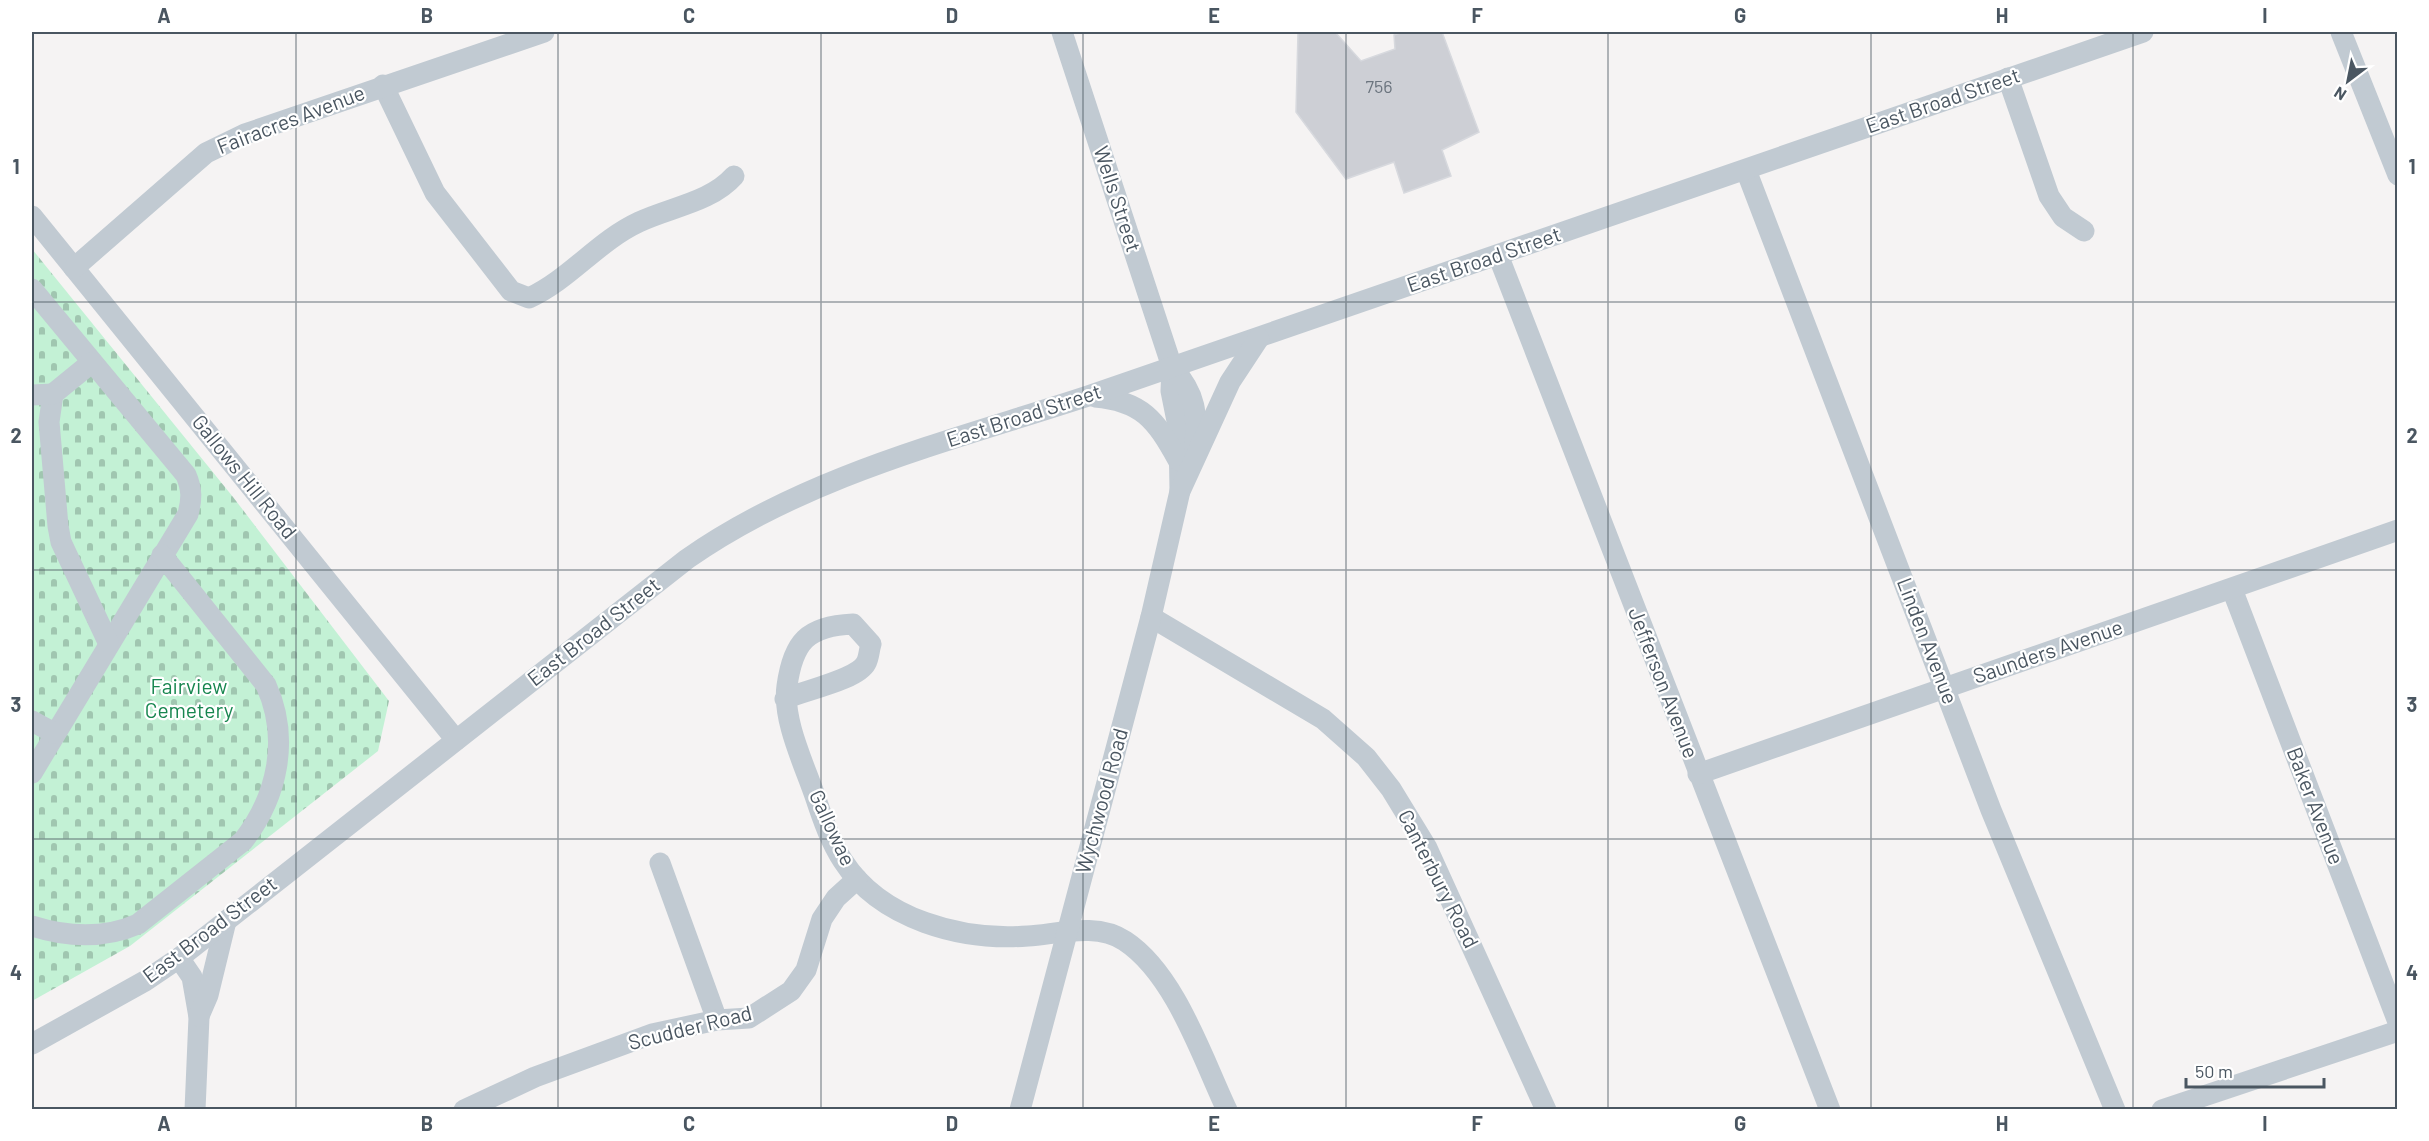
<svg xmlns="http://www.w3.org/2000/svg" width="2429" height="1141" font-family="Barlow,sans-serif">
	<defs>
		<pattern id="cemetery-stones" width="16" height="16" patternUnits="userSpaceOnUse" patternTransform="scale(1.5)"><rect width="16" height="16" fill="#c3f1d5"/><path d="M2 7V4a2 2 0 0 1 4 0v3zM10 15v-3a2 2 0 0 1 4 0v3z" fill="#a0c6b0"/></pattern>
	</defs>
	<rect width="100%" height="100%" fill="#f5f3f3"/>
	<polygon fill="url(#cemetery-stones)" points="32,249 233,497 389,701 378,751 130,946 32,1001"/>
	<polygon fill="#cdcfd5" stroke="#d7d9de" stroke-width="1.5" points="1298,32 1335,32 1361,61 1395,49 1394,35 1403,32 1442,32 1479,132 1442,150 1451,176 1404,193 1394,162 1346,179 1296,112"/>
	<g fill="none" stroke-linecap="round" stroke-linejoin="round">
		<g stroke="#c1cad2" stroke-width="21">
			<polyline points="1062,32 1172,367 1171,391 1179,431 1180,491"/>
			<polyline points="2341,32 2398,175"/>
			<polyline points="2008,78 2049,196 2063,217 2084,231"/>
			<path d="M383,85L435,193L511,291L529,298C570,279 598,241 639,222C671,207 711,202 734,176"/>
			<polyline points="1746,170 1991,810 2115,1110"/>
			<polyline points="32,216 456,740"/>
			<polyline points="1498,255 1830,1110"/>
			<polyline points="74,268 206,153 245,134 544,32"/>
			<path d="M32,289L186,475C192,489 192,499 188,514L32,773"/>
			<polyline points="91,363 53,394 49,422 58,526 61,542 108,642"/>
			<path d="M1172,367C1197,395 1197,413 1195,449"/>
			<polyline points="32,395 53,394"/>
			<path d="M1095,397C1142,401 1156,420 1178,460"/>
			<polyline points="2232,589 2398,1022"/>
			<polyline points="1151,617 1323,719 1366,757 1391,789 1427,848 1546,1110"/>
			<path d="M785,699C805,690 857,680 866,663C869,658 869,650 871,644L853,624C807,626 793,642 787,686C782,720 805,766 816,799C823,820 831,843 843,861C881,920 962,941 1028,936C1058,934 1097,922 1125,941C1175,974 1202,1057 1227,1110"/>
			<polyline points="32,721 54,733"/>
			<polyline points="1698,774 2398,530"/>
			<polyline points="660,863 717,1020"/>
			<path d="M32,926C67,937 104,939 138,924L243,841C278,796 290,738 266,685L162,555"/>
			<polyline points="179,958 192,977 199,1017 195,1110"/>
			<polyline points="199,1016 208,995 226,921"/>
			<path d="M32,1044L145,981L179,958L687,559C807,475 951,441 1088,396L2143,32"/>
			<polyline points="464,1110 535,1077 652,1034 717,1020 749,1018 791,991 806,970 822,919 836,898 857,879"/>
			<polyline points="1020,1110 1151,617 1180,491 1230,382 1259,338"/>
			<polyline points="2162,1110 2398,1031"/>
		</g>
	</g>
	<path fill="none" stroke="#4a5661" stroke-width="1.5" stroke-opacity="0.55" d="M296,32V1110M558,32V1110M821,32V1110M1083,32V1110M1346,32V1110M1608,32V1110M1871,32V1110M2133,32V1110M32,302H2398M32,570H2398M32,839H2398"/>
	<g text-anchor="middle" stroke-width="4.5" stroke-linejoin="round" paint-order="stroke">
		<g font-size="18" fill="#6b747e">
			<text x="1379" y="93">756</text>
		</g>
		<g font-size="21" fill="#4a5661" stroke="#fff">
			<text transform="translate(1943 101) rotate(-19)" y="7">East Broad Street</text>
			<text transform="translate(291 120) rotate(-21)" y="7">Fairacres Avenue</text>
			<text transform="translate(1117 199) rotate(72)" y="7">Wells Street</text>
			<text transform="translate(1484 260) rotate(-19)" y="7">East Broad Street</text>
			<text transform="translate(1024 416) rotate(-18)" y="7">East Broad Street</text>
			<text transform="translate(244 477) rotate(51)" y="7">Gallows Hill Road</text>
			<text transform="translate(594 632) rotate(-38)" y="7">East Broad Street</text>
			<text transform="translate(1927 641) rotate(69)" y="7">Linden Avenue</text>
			<text transform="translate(2048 652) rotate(-19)" y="7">Saunders Avenue</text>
			<text transform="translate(1663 683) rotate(69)" y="7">Jefferson Avenue</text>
			<text transform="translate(1102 801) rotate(-75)" y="7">Wychwood Road</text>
			<text transform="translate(2315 806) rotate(69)" y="7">Baker Avenue</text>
			<text transform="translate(832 828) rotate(65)" y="7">Gallowae</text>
			<text transform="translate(1438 879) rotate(63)" y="7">Canterbury Road</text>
			<text transform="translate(210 930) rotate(-37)" y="7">East Broad Street</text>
			<text transform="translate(690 1028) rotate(-14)" y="7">Scudder Road</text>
		</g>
		<g font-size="21" fill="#17864f" stroke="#fff">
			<text x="189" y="694">Fairview<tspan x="189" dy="24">Cemetery</tspan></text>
		</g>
	</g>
	<rect width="2429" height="1141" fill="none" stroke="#ffffff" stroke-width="66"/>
	<g transform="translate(2348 81) rotate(212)" stroke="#ffffff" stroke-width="4.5" paint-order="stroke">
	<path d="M0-4.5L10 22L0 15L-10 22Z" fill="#4a5661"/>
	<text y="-9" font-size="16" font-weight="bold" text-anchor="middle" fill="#4a5661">N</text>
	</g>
	<path d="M2186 1078v9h138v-9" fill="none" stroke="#4a5661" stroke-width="3"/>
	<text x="2195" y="1078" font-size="18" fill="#4a5661" stroke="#ffffff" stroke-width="4.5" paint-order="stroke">50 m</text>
	<rect x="33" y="33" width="2363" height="1075" fill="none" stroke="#4a5661" stroke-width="2"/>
	<g font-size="20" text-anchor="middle" font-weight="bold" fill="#4a5661">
		<text x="164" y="23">A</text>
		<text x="427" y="23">B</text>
		<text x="689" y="23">C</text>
		<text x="952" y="23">D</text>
		<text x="1214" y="23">E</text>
		<text x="1477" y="23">F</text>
		<text x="1740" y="23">G</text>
		<text x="2002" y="23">H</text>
		<text x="2265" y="23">I</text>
		<text x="16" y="174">1</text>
		<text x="2412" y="174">1</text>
		<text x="16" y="443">2</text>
		<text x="2412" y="443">2</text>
		<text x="16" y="712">3</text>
		<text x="2412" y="712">3</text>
		<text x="16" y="980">4</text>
		<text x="2412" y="980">4</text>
		<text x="164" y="1131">A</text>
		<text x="427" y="1131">B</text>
		<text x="689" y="1131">C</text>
		<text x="952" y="1131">D</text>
		<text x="1214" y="1131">E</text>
		<text x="1477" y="1131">F</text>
		<text x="1740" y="1131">G</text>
		<text x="2002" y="1131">H</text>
		<text x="2265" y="1131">I</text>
	</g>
</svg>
